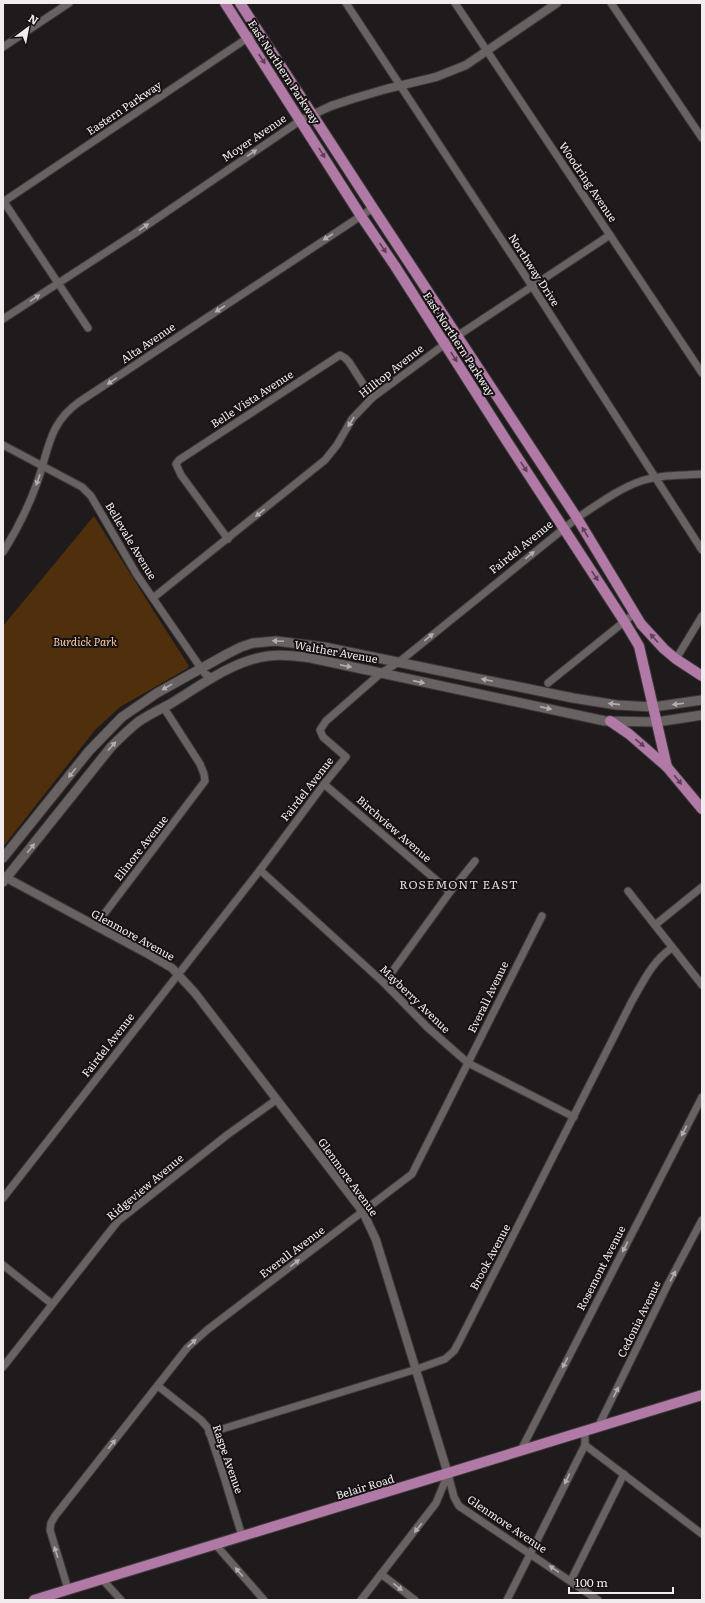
<svg xmlns="http://www.w3.org/2000/svg" width="705" height="1603" font-family="Literata,serif">
	<rect width="100%" height="100%" fill="#1f1b1c"/>
	<polygon fill="#4f2f0c" points="94,516 153,610 189,666 188,668 120,707 95,730 3,847 3,626"/>
	<g fill="none" stroke-linecap="round" stroke-linejoin="round">
		<defs>
			<g id="minor">
				<polyline points="346,3 532,286 702,550"/>
				<polyline points="455,3 702,373"/>
				<polyline points="611,3 702,138"/>
				<polyline points="3,47 69,3"/>
				<polyline points="3,202 258,31"/>
				<polyline points="4,202 88,328"/>
				<polyline points="3,319 134,234 301,120"/>
				<polyline points="3,445 82,487 91,496 137,575 205,674 213,678"/>
				<polyline points="228,539 181,475 176,464 179,460 340,355 345,358 349,362 372,398"/>
				<path d="M3,552C17,530 28,508 37,483C49,450 48,424 79,402L373,208"/>
				<polyline points="153,598 325,460 337,445 352,419 372,398 445,344 610,235"/>
				<polyline points="676,659 702,616"/>
				<polyline points="548,683 635,613"/>
				<polyline points="324,784 450,892"/>
				<polyline points="260,870 384,983 427,1027 468,1063 574,1117"/>
				<polyline points="628,891 702,985"/>
				<polyline points="655,925 702,887"/>
				<polyline points="95,926 205,781 204,774 200,764 164,708"/>
				<polyline points="384,983 450,892 475,861"/>
				<path d="M3,1198L260,870L324,784L346,757L323,737L320,730L326,721L381,673L399,662L577,518C597,505 618,489 641,481C660,475 682,475 702,474"/>
				<polyline points="3,1265 52,1304"/>
				<polyline points="3,1367 118,1221 227,1135 276,1100"/>
				<polyline points="158,1386 201,1420 208,1428 224,1477 242,1536"/>
				<polyline points="598,1427 668,1284 702,1220"/>
				<path d="M209,1433L417,1369L445,1359L454,1351L459,1342L632,1001C643,982 653,960 672,948"/>
				<polyline points="585,1445 702,1534"/>
				<polyline points="521,1450 702,1097"/>
				<polyline points="448,1474 454,1497 459,1506 598,1600"/>
				<polyline points="215,1544 264,1600"/>
				<polyline points="381,1574 415,1600"/>
				<polyline points="102,1579 121,1600"/>
				<polyline points="571,1580 624,1474"/>
				<polyline points="68,1589 50,1530 51,1523 55,1516 187,1348 207,1330 412,1174 542,916"/>
				<polyline points="361,1600 436,1503 448,1474"/>
				<polyline points="507,1600 585,1445 585,1432"/>
			</g>
			<g id="tertiary">
				<polyline points="301,120 331,106 352,99 386,89 436,77 466,65 557,3"/>
				<polyline points="3,876 148,954 172,968 195,993 363,1212 376,1240 448,1474"/>
			</g>
			<g id="secondary">
				<polyline points="3,858 89,751 122,717 157,693 227,654 241,647 253,643 276,641 324,647 573,698 617,705 653,707 702,700"/>
				<path d="M3,882L111,747C120,738 128,730 138,722C148,715 159,710 170,704C200,686 232,661 268,656C282,654 297,656 311,658L605,721L657,722L702,715"/>
			</g>
			<g id="primary">
				<polyline points="225,3 361,216 395,266 508,443 624,621 639,646 667,767 702,809"/>
				<polyline points="240,3 373,208 577,518 641,624 664,649 676,659 702,676"/>
				<polyline points="610,721 629,734 667,767"/>
				<polyline points="34,1600 702,1395"/>
			</g>
		</defs>
		<use href="#minor" stroke="#3c3939" stroke-width="9"/>
		<use href="#tertiary" stroke="#3c3939" stroke-width="10"/>
		<use href="#secondary" stroke="#3c3939" stroke-width="11"/>
		<use href="#primary" stroke="#3c3939" stroke-width="12"/>
		<use href="#minor" stroke="#686263" stroke-width="7"/>
		<use href="#tertiary" stroke="#686263" stroke-width="8"/>
		<use href="#secondary" stroke="#686263" stroke-width="9"/>
		<use href="#primary" stroke="#b179a5" stroke-width="10"/>
	</g>
	<defs><path id="oneway-solid" d="M-6-.8H1V-3.2L6.5 0L1 3.2V.8H-6Z"/></defs>
	<g fill="#5c4055">
		<use href="#oneway-solid" transform="translate(262 59) rotate(57)"/>
		<use href="#oneway-solid" transform="translate(322 153) rotate(58)"/>
		<use href="#oneway-solid" transform="translate(383 248) rotate(56)"/>
		<use href="#oneway-solid" transform="translate(454 357) rotate(57)"/>
		<use href="#oneway-solid" transform="translate(524 467) rotate(57)"/>
		<use href="#oneway-solid" transform="translate(585 532) rotate(-121)"/>
		<use href="#oneway-solid" transform="translate(595 576) rotate(56)"/>
		<use href="#oneway-solid" transform="translate(654 638) rotate(-132)"/>
		<use href="#oneway-solid" transform="translate(640 743) rotate(40)"/>
		<use href="#oneway-solid" transform="translate(678 780) rotate(51)"/>
	</g>
	<g fill="#b3aeaf">
		<use href="#oneway-solid" transform="translate(252 153) rotate(-34)"/>
		<use href="#oneway-solid" transform="translate(144 227) rotate(-35)"/>
		<use href="#oneway-solid" transform="translate(328 237) rotate(147)"/>
		<use href="#oneway-solid" transform="translate(35 298) rotate(-34)"/>
		<use href="#oneway-solid" transform="translate(220 309) rotate(147)"/>
		<use href="#oneway-solid" transform="translate(112 381) rotate(146)"/>
		<use href="#oneway-solid" transform="translate(351 422) rotate(122)"/>
		<use href="#oneway-solid" transform="translate(38 480) rotate(110)"/>
		<use href="#oneway-solid" transform="translate(260 513) rotate(141)"/>
		<use href="#oneway-solid" transform="translate(530 555) rotate(-39)"/>
		<use href="#oneway-solid" transform="translate(429 637) rotate(-39)"/>
		<use href="#oneway-solid" transform="translate(278 641) rotate(-178)"/>
		<use href="#oneway-solid" transform="translate(346 666) rotate(11)"/>
		<use href="#oneway-solid" transform="translate(487 680) rotate(-168)"/>
		<use href="#oneway-solid" transform="translate(419 682) rotate(13)"/>
		<use href="#oneway-solid" transform="translate(167 687) rotate(151)"/>
		<use href="#oneway-solid" transform="translate(614 704) rotate(-174)"/>
		<use href="#oneway-solid" transform="translate(678 704) rotate(173)"/>
		<use href="#oneway-solid" transform="translate(546 708) rotate(13)"/>
		<use href="#oneway-solid" transform="translate(112 746) rotate(-48)"/>
		<use href="#oneway-solid" transform="translate(72 773) rotate(128)"/>
		<use href="#oneway-solid" transform="translate(31 848) rotate(-51)"/>
		<use href="#oneway-solid" transform="translate(684 1131) rotate(117)"/>
		<use href="#oneway-solid" transform="translate(625 1247) rotate(117)"/>
		<use href="#oneway-solid" transform="translate(295 1263) rotate(-37)"/>
		<use href="#oneway-solid" transform="translate(673 1276) rotate(-62)"/>
		<use href="#oneway-solid" transform="translate(192 1343) rotate(-43)"/>
		<use href="#oneway-solid" transform="translate(565 1363) rotate(117)"/>
		<use href="#oneway-solid" transform="translate(616 1392) rotate(-64)"/>
		<use href="#oneway-solid" transform="translate(112 1444) rotate(-52)"/>
		<use href="#oneway-solid" transform="translate(567 1479) rotate(116)"/>
		<use href="#oneway-solid" transform="translate(418 1528) rotate(129)"/>
		<use href="#oneway-solid" transform="translate(56 1552) rotate(-108)"/>
		<use href="#oneway-solid" transform="translate(554 1569) rotate(-146)"/>
		<use href="#oneway-solid" transform="translate(239 1572) rotate(-131)"/>
		<use href="#oneway-solid" transform="translate(398 1587) rotate(38)"/>
	</g>
	<g text-anchor="middle" stroke-width="4" stroke-linejoin="round" paint-order="stroke">
		<g font-size="11" fill="#f1edee" stroke="#161213">
			<text transform="translate(284 72) rotate(57)" y="4">East Northern Parkway</text>
			<text transform="translate(124 108) rotate(-34)" y="4">Eastern Parkway</text>
			<text transform="translate(254 138) rotate(-34)" y="4">Moyer Avenue</text>
			<text transform="translate(588 182) rotate(56)" y="4">Woodring Avenue</text>
			<text transform="translate(534 270) rotate(57)" y="4">Northway Drive</text>
			<text transform="translate(148 343) rotate(-34)" y="4">Alta Avenue</text>
			<text transform="translate(459 344) rotate(57)" y="4">East Northern Parkway</text>
			<text transform="translate(391 371) rotate(-38)" y="4">Hilltop Avenue</text>
			<text transform="translate(252 399) rotate(-33)" y="4">Belle Vista Avenue</text>
			<text transform="translate(131 541) rotate(59)" y="4">Bellevale Avenue</text>
			<text transform="translate(521 547) rotate(-39)" y="4">Fairdel Avenue</text>
			<text transform="translate(336 652) rotate(10)" y="4">Walther Avenue</text>
			<text transform="translate(307 789) rotate(-52)" y="4">Fairdel Avenue</text>
			<text transform="translate(394 829) rotate(41)" y="4">Birchview Avenue</text>
			<text transform="translate(141 848) rotate(-52)" y="4">Elinore Avenue</text>
			<text transform="translate(133 935) rotate(29)" y="4">Glenmore Avenue</text>
			<text transform="translate(488 997) rotate(-64)" y="4">Everall Avenue</text>
			<text transform="translate(415 999) rotate(44)" y="4">Mayberry Avenue</text>
			<text transform="translate(108 1045) rotate(-52)" y="4">Fairdel Avenue</text>
			<text transform="translate(348 1177) rotate(54)" y="4">Glenmore Avenue</text>
			<text transform="translate(145 1187) rotate(-40)" y="4">Ridgeview Avenue</text>
			<text transform="translate(292 1252) rotate(-37)" y="4">Everall Avenue</text>
			<text transform="translate(490 1257) rotate(-62)" y="4">Brook Avenue</text>
			<text transform="translate(601 1268) rotate(-63)" y="4">Rosemont Avenue</text>
			<text transform="translate(639 1319) rotate(-64)" y="4">Cedonia Avenue</text>
			<text transform="translate(228 1459) rotate(71)" y="4">Raspe Avenue</text>
			<text transform="translate(365 1487) rotate(-17)" y="4">Belair Road</text>
			<text transform="translate(507 1524) rotate(34)" y="4">Glenmore Avenue</text>
		</g>
		<g font-size="11" font-style="italic" fill="#fbcca1" stroke="#161213">
			<text x="85" y="646">Burdick Park</text>
		</g>
		<g font-size="12" letter-spacing="1" fill="#dfd8da" stroke="#161213">
			<text x="459" y="889">ROSEMONT EAST</text>
		</g>
	</g>
	<rect width="705" height="1603" fill="none" stroke="#f1edee" stroke-width="8"/>
	<g transform="translate(28 28) rotate(32)" stroke="#161213" stroke-width="3" paint-order="stroke">
	<path d="M0-3L7 15L0 10L-7 15Z" fill="#f1edee"/>
	<text y="-6" font-size="11" font-weight="bold" text-anchor="middle" fill="#f1edee">N</text>
	</g>
	<path d="M569 1587v6h104v-6" fill="none" stroke="#f1edee" stroke-width="2"/>
	<text x="575" y="1587" font-size="12" fill="#f1edee" stroke="#161213" stroke-width="3" paint-order="stroke">100 m</text>
</svg>
